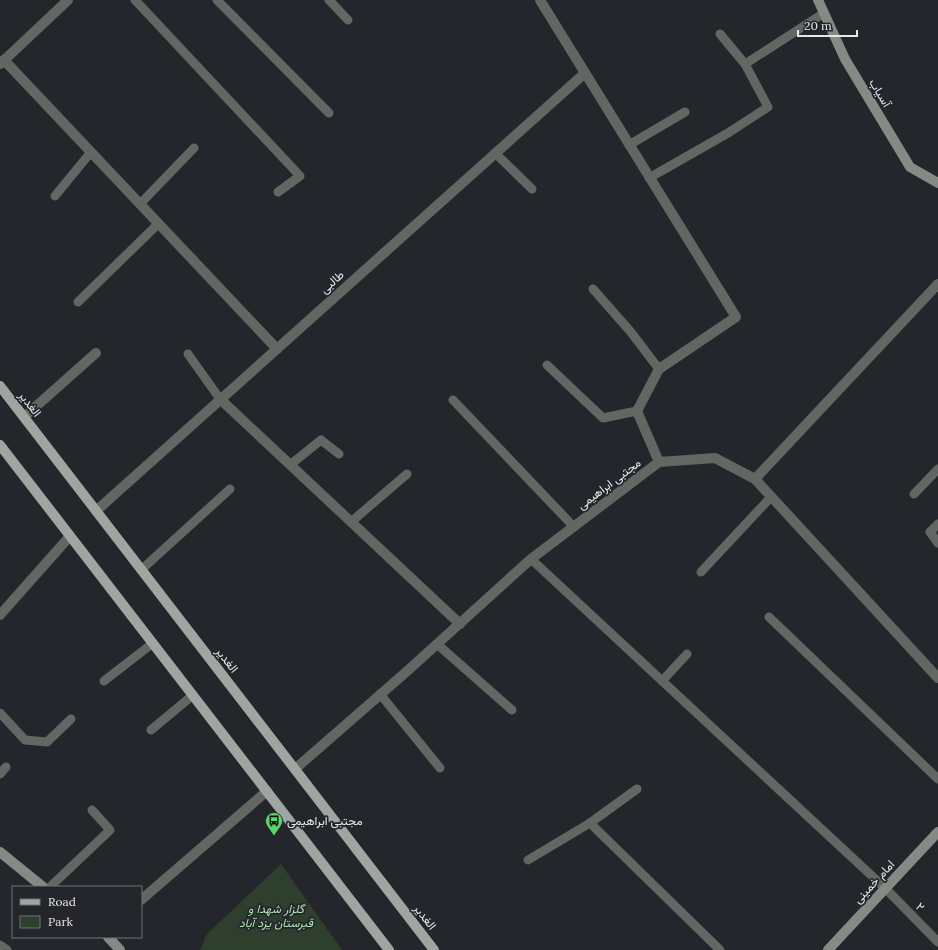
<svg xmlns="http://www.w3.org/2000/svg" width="938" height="950" font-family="Lora,Vazirmatn,serif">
	<rect width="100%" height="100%" fill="#24262c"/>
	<polygon fill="#2e3f2e" points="281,864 342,950 200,950 207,934"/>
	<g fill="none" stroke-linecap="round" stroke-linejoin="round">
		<g stroke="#636663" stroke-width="9">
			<polyline points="135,0 300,176 278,192"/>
			<polyline points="217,0 329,113"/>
			<polyline points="329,0 348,20"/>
			<polyline points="720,34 745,64 824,13"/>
			<polyline points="629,145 685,112"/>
			<polyline points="495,153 532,189"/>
			<polyline points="649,178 728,133 768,107 745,64"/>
			<polyline points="55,196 91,152"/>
			<polyline points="140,204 194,148"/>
			<polyline points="593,289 630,331 659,369"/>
			<polyline points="78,302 158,224"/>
			<polyline points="188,354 220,399"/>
			<polyline points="547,365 603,418 637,411"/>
			<polyline points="453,400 574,527"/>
			<polyline points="290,465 321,440 339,454"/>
			<polyline points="914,494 938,469"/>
			<polyline points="351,522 407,474"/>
			<polyline points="938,524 930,532 938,543"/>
			<polyline points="531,559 886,889 938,942"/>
			<polyline points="141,570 230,489"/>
			<polyline points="701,572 771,497"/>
			<polyline points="769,617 938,779"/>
			<polyline points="437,644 512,710"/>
			<polyline points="104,681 153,643"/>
			<polyline points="662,681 687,654"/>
			<polyline points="380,694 440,768"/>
			<polyline points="0,713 25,740 47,742 71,719"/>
			<polyline points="151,730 193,695"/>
			<polyline points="0,774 6,767"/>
			<polyline points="590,823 720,950"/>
			<polyline points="528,860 590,823 637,789"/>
			<polyline points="50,887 110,830 92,810"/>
			<polyline points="0,945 7,950"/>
		</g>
		<g stroke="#636663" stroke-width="10">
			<polyline points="540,0 736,317 659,369 637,411 659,462"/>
			<polyline points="4,60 277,349"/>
			<polyline points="0,64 68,0"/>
			<polyline points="220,399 460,624"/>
			<polyline points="24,417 96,353"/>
			<polyline points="755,479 938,284"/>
			<polyline points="96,511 585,73"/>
			<polyline points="0,615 70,536"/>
			<polyline points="295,769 405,673 531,559 659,462 715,458 755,479 938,678"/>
			<polyline points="141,900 267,791"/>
		</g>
		<g stroke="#858a85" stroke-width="10">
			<polyline points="818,0 845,59 910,167 938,183"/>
			<polyline points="0,852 43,887"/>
			<polyline points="108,937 120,950"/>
			<polyline points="828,950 938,832"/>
		</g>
		<g stroke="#9fa5a0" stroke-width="10">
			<polyline points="0,386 434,950"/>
			<polyline points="0,445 389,950"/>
		</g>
	</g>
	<defs>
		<symbol id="bus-pin" viewBox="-11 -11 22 30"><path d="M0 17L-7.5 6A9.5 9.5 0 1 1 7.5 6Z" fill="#5dd56d" stroke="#24262c"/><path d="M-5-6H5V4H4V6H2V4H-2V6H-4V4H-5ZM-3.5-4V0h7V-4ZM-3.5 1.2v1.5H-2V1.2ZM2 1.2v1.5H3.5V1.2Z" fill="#111"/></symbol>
	</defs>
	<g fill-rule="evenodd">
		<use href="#bus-pin" x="264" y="811" width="20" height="27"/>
	</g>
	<g text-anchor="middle" stroke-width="3.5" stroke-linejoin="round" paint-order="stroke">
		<g font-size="12" fill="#e6e7eb" stroke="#24262c">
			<text transform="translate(880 93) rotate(59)" y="4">آسیاب</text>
			<text transform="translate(332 282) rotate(-42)" y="4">طالبی</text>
			<text transform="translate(30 404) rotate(52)" y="4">الغدیر</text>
			<text transform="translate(609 484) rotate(-37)" y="4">مجتبی ابراهیمی</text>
			<text transform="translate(227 660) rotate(52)" y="4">الغدیر</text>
			<text transform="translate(874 882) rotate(-47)" y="4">امام خمینی</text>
			<text transform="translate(920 907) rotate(45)" y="4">۲</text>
			<text transform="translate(425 917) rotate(52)" y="4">الغدیر</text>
		</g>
		<g font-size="12" fill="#e6e7eb" stroke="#24262c" text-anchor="start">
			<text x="287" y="825">مجتبی ابراهیمی</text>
		</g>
		<g font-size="12" font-style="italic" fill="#b1e2b4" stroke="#24262c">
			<text x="276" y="913">گلزار شهدا و<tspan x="276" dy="14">قبرستان یزد آباد</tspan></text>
		</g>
	</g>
	<rect x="12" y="886" width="130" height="52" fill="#24262c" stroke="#727378"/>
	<rect x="20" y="899" width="20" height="6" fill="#9fa5a0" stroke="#727378"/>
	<text x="48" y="906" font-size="12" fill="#e6e7eb">Road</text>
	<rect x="20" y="916" width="20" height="12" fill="#2e3f2e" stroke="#727378"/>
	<text x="48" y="926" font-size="12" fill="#e6e7eb">Park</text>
	<path d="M798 30v6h59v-6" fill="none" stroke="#e6e7eb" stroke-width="2"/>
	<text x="804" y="30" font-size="12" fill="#e6e7eb" stroke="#24262c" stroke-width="3" paint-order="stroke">20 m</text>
</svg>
